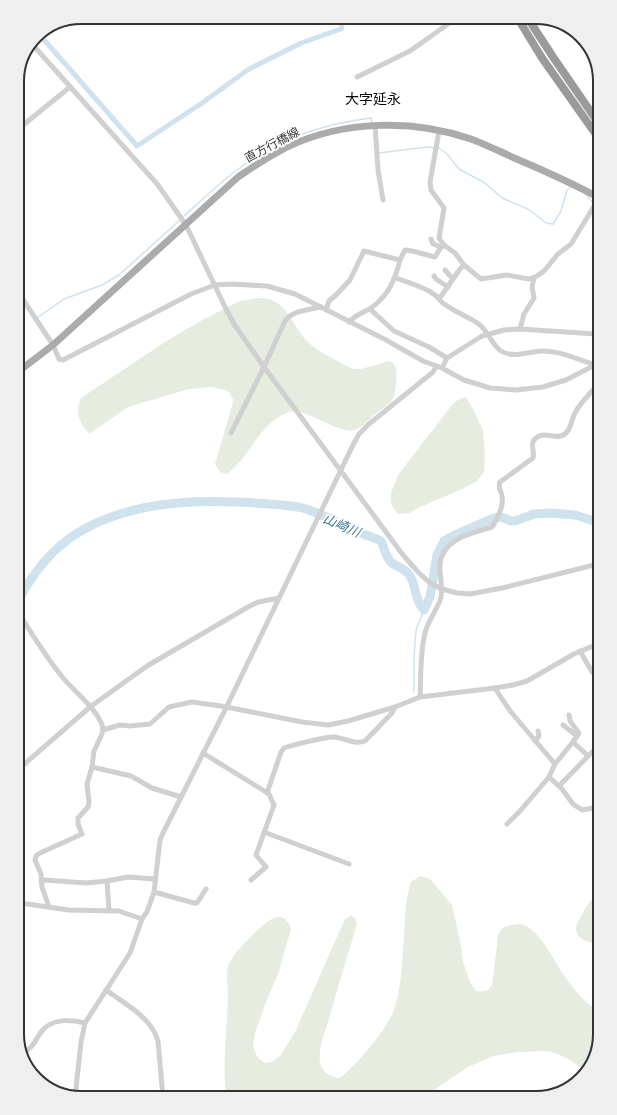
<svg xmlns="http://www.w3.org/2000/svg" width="617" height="1115" font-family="'Varela Round','Noto Sans JP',sans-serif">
	<rect width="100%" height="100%" fill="#fff"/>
	<g fill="#e6ecdf">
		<path d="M258,298C288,297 291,326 308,342C317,351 329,356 339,362C345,365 353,370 359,369C369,368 380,363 389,361C398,365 397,373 396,382C395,402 392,401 377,413C369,418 364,427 355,430C338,435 305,406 289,412C260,422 249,458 227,474L220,472L215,464L232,406L233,399L229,392L222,389L211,387L189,389L128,407L92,432L89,433C83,428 77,417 78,408C78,405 80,401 81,398L168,340L204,319L240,301Z"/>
		<polygon points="466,397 473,409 483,430 485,456 484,472 477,481 460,490 420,507 409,513 398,514 392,506 391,500 391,493 398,475 452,405 456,401"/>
		<path d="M420,876L430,879L452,905L461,946L463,962L471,984L476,991C484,992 488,991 492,985L498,936C500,929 503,927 511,925C513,925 517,924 520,924C539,927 555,963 565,977C574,990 586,1004 600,1012V1038L589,1070L586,1072L572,1061L558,1054L547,1051L518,1052L493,1056L468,1067L428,1094L226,1096C222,1064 227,1031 228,999C228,988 226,976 228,966C231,955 266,918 277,917C285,916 289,922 291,929L278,974L266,1002L255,1033L253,1044L255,1052L258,1058L265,1063L272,1062L281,1055L295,1032L345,919L351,915L355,918L357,924C347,957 337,989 328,1022C324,1034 318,1049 320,1062C322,1072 329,1077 340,1078C356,1065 386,1031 393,1012C402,988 402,961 404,936C405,918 405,899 411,882Z"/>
		<path d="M599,894V943C590,943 575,940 576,927C577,923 581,917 583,913C587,905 591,898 599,894Z"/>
	</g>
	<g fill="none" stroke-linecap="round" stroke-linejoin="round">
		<g stroke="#cfe2ee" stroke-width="1.5">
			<polyline points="379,153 427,147 439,148 447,154 459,169 485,183 502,198 528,209 546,223 553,224 561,211 567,190 571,187"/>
			<polyline points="585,193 594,204"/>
			<path d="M183,217C202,200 220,182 241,167C279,138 324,124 371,118L372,123"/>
			<polyline points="37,318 64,299 102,285 119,275 180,220"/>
			<polyline points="414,692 414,657 416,630 424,610"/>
		</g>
		<polyline stroke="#cfe2ee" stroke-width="5" points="39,34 137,146 202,103 249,69 301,43 341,29 342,27 340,17"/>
		<path stroke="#cfe2ee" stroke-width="9" d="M20,597C34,572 52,549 76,534C138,495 221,499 291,506C312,508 336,522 356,531C364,535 373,537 381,541C385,549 385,557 392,563C399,568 405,568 410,576C416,586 415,601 424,610L430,597L437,555L444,541L455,535L494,518L501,517L511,521H515L534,514L550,513L575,515L597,522"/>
		<g stroke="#d0d0d0" stroke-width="5">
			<polyline points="32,44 158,185 186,225 225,307 234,324 264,367 403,555 419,573 430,583 442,589 457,593 470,594 502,588 598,564"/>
			<polyline points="357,77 410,51 458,17"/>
			<polyline points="375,125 378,170 383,200"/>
			<polyline points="17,130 70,87"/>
			<polyline points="439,131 430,182 431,190 444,208 439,238 444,245 455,253 464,265 481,279 507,275 529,279 537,276 544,271 558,254 571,244 596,203"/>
			<polyline points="431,239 433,244 441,247"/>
			<polyline points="400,260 405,250 412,251 435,257 441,247 444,246"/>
			<polyline points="445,270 453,279"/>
			<polyline points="434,276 436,279 448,287"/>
			<path d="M396,278C409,283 423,286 435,295C439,298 441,303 446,305C456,313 470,317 480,325C489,333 493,346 501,351C514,359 529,351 543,351C561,351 579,360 596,365"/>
			<polyline points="18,292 53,345 59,359 63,360 191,294 215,285 232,284 267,286 295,294 386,340 423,361 442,368 464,380 490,388 516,390 543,387 566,380 597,364"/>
			<polyline points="439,299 460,269 464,265"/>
			<polyline points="370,309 394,331 429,347 447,358"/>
			<path d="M326,310L329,301L336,295L350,280L364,251L400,260C395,280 388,296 371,308C363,313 355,315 349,322"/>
			<polyline points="520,329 524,314 534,298 532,287 534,278"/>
			<polyline points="442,368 447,358 482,336 504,330 520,329 596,334"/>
			<path d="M231,433L264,367L285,321C293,310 309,310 321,307"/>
			<path d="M20,615C34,637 47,659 64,679C77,694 96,708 103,727L102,734L94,751L92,767L87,784L89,802L88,807L78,818V824L82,834L40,853L36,856L35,860L41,874L42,887L49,907"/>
			<polyline points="580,651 592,672 598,670"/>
			<polyline points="495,688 502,699 511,712 555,764 549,777 520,811 507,824"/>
			<path d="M420,697C421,676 420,653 425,633C428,620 438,609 441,597C444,582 435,566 444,552C454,536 476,532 492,527L494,524C498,516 504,506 502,497C502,491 497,488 500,482L533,458C535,451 529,443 536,438C545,430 557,441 565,434C572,428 571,419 576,411C581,402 590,394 597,385"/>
			<polyline points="569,715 570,721 579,733 573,742"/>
			<polyline points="563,725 577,736"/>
			<polyline points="103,730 120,725 130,726 150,724 169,707 192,702 221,706 302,722 328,725 348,721 395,707 420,697 495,688 513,685 527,681 574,654 598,644"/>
			<polyline points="535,741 539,736 538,731"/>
			<polyline points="203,753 269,794 274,805 256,855 266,867 251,880"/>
			<polyline points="555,764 573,742 588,756"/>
			<polyline points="21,767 90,707 147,666 248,607 258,602 279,598"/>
			<polyline points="92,767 131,776 152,788 181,797"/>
			<polyline points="549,777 562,789 573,804 582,810 599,807"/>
			<polyline points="559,786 598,746"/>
			<path d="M267,793L281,752L284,748C292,745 325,737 334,737C345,738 354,745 365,741L392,713L395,707"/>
			<polyline points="596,794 599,796"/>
			<polyline points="264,832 349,864"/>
			<polyline points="41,881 45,880 86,883 107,881 128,877 155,879"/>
			<polyline points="107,881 109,911"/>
			<polyline points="154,892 194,903 197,903 206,889"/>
			<polyline points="21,903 68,910 119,911 142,919"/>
			<path d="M106,990C125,1004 151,1017 158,1041L163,1097"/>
			<path d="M22,1053C31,1050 34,1043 39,1035C49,1018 68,1019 85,1023"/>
			<polyline points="75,1097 81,1042 85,1023 130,953 142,919 147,912 154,892 160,840 163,833 226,708 353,445 359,434 369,424 433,372 436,366"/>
		</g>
		<path stroke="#ababab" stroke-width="7" d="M19,371L53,345L238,177C254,166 270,156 287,147C344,120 413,119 471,139C487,145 503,153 519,160C545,171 571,183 596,196"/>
		<g stroke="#9a9a9a" stroke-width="8">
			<polyline points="517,17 542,58 595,133"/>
			<polyline points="527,17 553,57 595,118"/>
		</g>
	</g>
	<g text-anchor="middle" stroke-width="4" stroke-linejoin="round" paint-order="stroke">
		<g font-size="12" fill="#333" stroke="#fff">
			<text transform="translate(272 145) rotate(-28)" y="4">直方行橋線</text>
		</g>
		<g font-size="13" font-style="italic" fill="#3f7597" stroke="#fff">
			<text transform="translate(342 525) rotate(23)" y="5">山崎川</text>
		</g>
		<g font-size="14" fill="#000" stroke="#fff">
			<text x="373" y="104">大字延永</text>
		</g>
	</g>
	<path d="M0 0H617V1115H0ZM81 24H536A57 57 0 0 1 593 81V1034A57 57 0 0 1 536 1091H81A57 57 0 0 1 24 1034V81A57 57 0 0 1 81 24Z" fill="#efefef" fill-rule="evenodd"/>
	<path fill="none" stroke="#333" stroke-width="2" d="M81 24H536A57 57 0 0 1 593 81V1034A57 57 0 0 1 536 1091H81A57 57 0 0 1 24 1034V81A57 57 0 0 1 81 24Z"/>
</svg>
